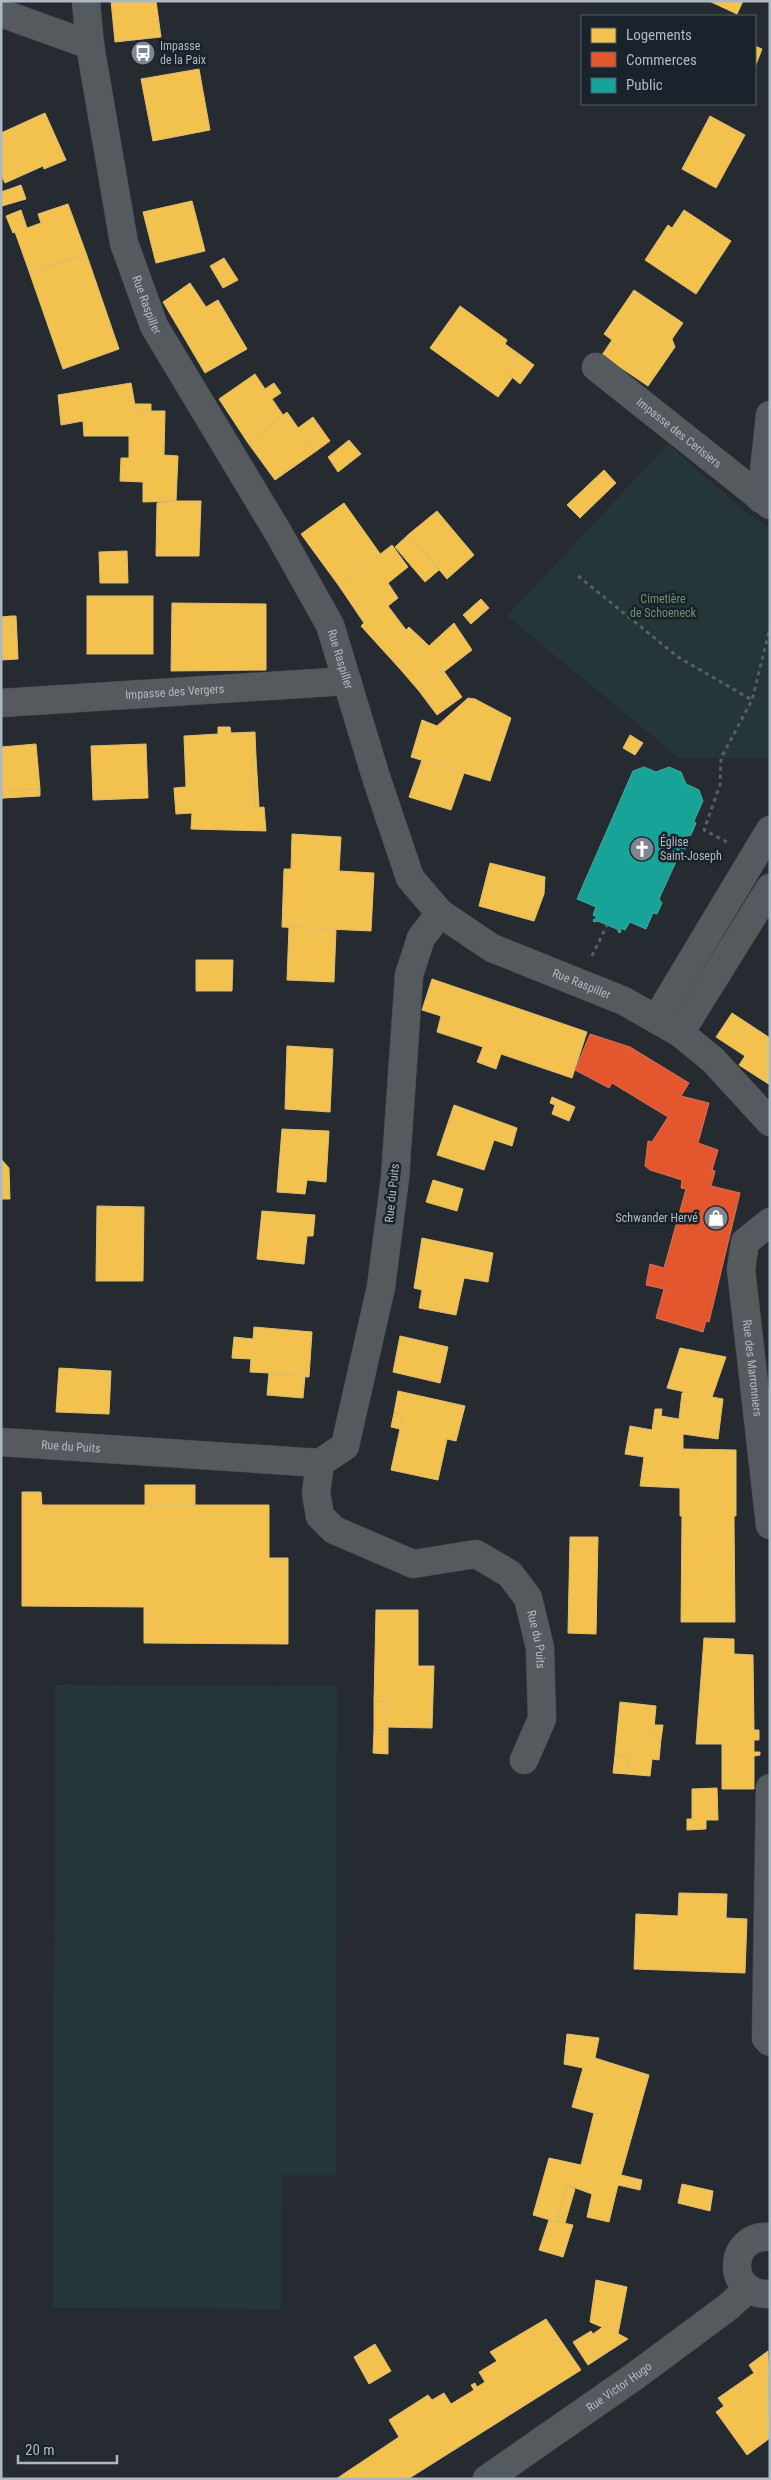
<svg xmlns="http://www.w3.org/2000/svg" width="771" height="2480" font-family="'Roboto Condensed',sans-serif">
	<rect width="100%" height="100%" fill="#262b31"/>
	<g fill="#243637">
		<polygon points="668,444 747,513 770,528 770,758 679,758 507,616"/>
		<polygon points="55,1685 337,1686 336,2175 282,2175 281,2309 53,2308"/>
	</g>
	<g fill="#f2c14e" stroke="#debe71">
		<polygon points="111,1 156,1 161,37 115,42"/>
		<polygon points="709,1 743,1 737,14"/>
		<polygon points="755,46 762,49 755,67"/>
		<polygon points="199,69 210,130 153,141 141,79"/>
		<polygon points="45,113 66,160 44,169 43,166 5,183 1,175 1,133"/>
		<polygon points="710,116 745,135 716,188 682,169"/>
		<polygon points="21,185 26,199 2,206 1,192"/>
		<polygon points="192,201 205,251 156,263 143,212"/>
		<polygon points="68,204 86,253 30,274 15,232 13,233 6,216 21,210 27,228 41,223 38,214"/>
		<polygon points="684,210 731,241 696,294 645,260 668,225 672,228"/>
		<polygon points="86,253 119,349 63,369 30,274"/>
		<polygon points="224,258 238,280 223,288 210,266"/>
		<polygon points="190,283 206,307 218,300 247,349 205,373 163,302"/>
		<polygon points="634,290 683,323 672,339 675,347 648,386 602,355 612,340 604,334"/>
		<polygon points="460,306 507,340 505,344 519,354 506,372 513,377 498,397 430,348"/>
		<polygon points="519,354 534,365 520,384 506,372"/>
		<polygon points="255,374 265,389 274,383 281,393 272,399 283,415 248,443 219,399"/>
		<polygon points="131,383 136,411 165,411 164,455 178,456 176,501 143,502 143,482 120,481 121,458 129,458 129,436 84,436 83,421 61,425 58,395"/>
		<polygon points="135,404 151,404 151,411 136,411"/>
		<polygon points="287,412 315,452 275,480 248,443"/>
		<polygon points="313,417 330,441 315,452 298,428"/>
		<polygon points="349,440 361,454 338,472 328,457"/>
		<polygon points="604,470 616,483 580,518 567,505"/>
		<polygon points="176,501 201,501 199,556 156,556 157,503"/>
		<polygon points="344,503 381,555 339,586 301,534"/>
		<polygon points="437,511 474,555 447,579 409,534"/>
		<polygon points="409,534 439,570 425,582 395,547"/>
		<polygon points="392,545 408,567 388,583 398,598 388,606 406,630 409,627 426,643 400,669 361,626 364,623 339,586"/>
		<polygon points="127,551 128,583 100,583 99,552"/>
		<rect x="87" y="596" width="66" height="58"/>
		<polygon points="481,599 489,608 471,624 463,615"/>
		<polygon points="172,603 266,604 266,670 171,671"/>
		<polygon points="11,616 16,616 17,636 13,636"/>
		<polygon points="11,616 13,636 17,636 18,659 1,660 1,617"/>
		<polygon points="454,623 472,650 419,691 400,669 426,643 429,646"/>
		<polygon points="443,670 462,697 437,715 419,691"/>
		<polygon points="468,698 475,699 511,718 490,781 411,757 422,720 437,726"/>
		<polygon points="218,727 230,727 231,733 255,732 256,757 252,757 255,808 264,807 266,831 191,829 192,813 176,814 174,788 186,787 184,736 218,734"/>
		<polygon points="630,735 643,743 635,755 623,748"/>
		<polygon points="36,744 40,789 4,791 4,798 1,799 1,747"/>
		<polygon points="146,744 148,798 93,800 91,746"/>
		<polygon points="252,757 256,757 259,807 255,808"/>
		<polygon points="422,760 464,773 451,810 409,797"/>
		<polygon points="40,789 40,796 4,798 4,791"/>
		<polygon points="292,834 341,837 339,871 374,873 371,931 282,927 284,869 291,869"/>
		<polygon points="490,863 545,877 544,894 534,921 479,906"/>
		<polygon points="289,927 336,929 334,982 287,980"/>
		<polygon points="196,960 233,960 232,991 196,991"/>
		<polygon points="432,979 587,1032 572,1078 501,1054 496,1069 477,1062 483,1047 437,1032 441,1016 422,1010"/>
		<polygon points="732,1013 770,1038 770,1085 739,1065 745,1056 716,1037"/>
		<polygon points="287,1046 333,1049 330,1112 285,1109"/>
		<polygon points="552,1097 575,1107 569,1121 552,1114 555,1105 550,1103"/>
		<polygon points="454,1105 517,1128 512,1146 494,1140 484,1170 437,1155"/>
		<polygon points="282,1129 329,1131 326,1182 307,1180 305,1194 277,1192"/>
		<polygon points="1,1159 9,1168 10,1199 1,1199"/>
		<polygon points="433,1180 463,1189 457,1211 426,1202"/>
		<polygon points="97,1206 144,1207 143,1281 96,1281"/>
		<polygon points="262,1211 315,1215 313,1236 307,1236 304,1264 257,1259"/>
		<polygon points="422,1238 493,1253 488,1282 464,1278 456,1315 419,1308 422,1290 414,1288"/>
		<polygon points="254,1327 312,1332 309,1377 272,1374 305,1376 303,1398 267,1395 269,1373 250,1372 251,1359 232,1358 234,1337 253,1339"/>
		<polygon points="400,1336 448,1347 440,1383 393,1372"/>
		<polygon points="680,1348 726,1357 712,1397 723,1399 718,1439 683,1434 683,1449 736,1450 736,1516 734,1516 735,1622 681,1622 682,1516 680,1516 680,1488 640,1486 644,1457 625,1454 630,1426 652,1430 655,1409 662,1409 661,1416 679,1419 682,1393 685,1392 667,1388"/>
		<polygon points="59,1368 111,1371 109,1414 56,1412"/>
		<polygon points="398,1391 465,1406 456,1441 447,1439 438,1480 391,1470 403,1415 394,1413"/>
		<polygon points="394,1413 403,1415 400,1429 391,1427"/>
		<rect x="145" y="1485" width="50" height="20"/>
		<polygon points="22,1492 41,1492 42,1505 269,1505 269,1558 288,1558 288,1644 144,1643 144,1607 22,1606"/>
		<polygon points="570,1537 598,1537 596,1634 568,1633"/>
		<polygon points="376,1610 418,1610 418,1666 434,1666 432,1728 386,1727 386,1702 374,1701"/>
		<polygon points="704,1638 734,1639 734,1654 753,1655 754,1730 759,1730 759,1740 754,1740 754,1752 760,1752 760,1755 754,1756 754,1789 722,1789 722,1744 696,1744"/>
		<polygon points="374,1701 386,1702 386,1727 388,1727 388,1730 374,1730"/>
		<polygon points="620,1702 656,1706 653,1739 661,1739 659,1760 652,1759 650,1776 627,1774 629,1757 615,1755"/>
		<polygon points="654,1725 663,1725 661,1739 653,1739"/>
		<polygon points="374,1730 388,1730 388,1754 373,1753"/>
		<polygon points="615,1755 629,1757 627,1774 613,1773"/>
		<polygon points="717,1788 718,1820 706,1820 706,1829 687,1830 687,1819 692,1819 692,1789"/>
		<polygon points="679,1893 727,1894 726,1918 747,1919 745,1973 634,1969 636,1914 678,1916"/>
		<polygon points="567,2034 599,2038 595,2058 649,2075 621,2175 642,2180 640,2190 618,2185 609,2222 587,2217 592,2194 567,2185 557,2222 533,2215 549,2158 581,2165 594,2113 572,2107 583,2068 564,2064"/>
		<polygon points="682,2184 713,2191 710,2211 678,2203"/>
		<polygon points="567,2185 575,2189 565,2223 557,2221"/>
		<polygon points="549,2220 573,2225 563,2257 539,2250"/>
		<polygon points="596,2280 627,2287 618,2334 590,2322"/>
		<polygon points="546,2319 581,2370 408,2479 336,2479 399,2437 389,2420 428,2395 432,2400 444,2393 451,2404 474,2390 471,2385 475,2383 477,2387 485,2382 479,2372 497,2361 490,2352"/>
		<polygon points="604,2326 628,2339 588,2365 573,2342 591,2331 593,2334"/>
		<polygon points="375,2344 391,2371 369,2384 354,2357"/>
		<polygon points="768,2351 770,2438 747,2455 716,2412 724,2406 718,2398 754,2373 749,2365"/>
	</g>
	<polygon fill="#e4572e" stroke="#d4745b" points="590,1034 630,1047 689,1083 681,1096 709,1103 698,1143 718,1150 712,1170 715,1171 711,1186 740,1193 709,1322 706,1321 703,1332 656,1318 664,1289 646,1285 650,1264 664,1268 686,1189 681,1188 682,1180 650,1170 645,1166 648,1141 652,1142 668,1117 612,1083 609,1088 575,1070"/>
	<polygon fill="#17a398" stroke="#44a9a5" points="644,767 656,772 669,767 681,772 686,784 699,790 703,801 694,821 696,823 691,835 687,836 685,841 688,843 682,855 679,855 659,899 662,903 657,914 653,913 646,929 630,922 625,930 620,928 621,932 619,933 617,929 607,925 598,921 594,922 593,920 597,918 593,915 596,907 577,899 633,771"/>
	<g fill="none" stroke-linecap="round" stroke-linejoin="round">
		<defs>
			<g id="minor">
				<path id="s1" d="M86,1L90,45L124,243L154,326L279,534L330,625L376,777L410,878L440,913L492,948L624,1001L680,1033L713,1060L770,1122"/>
				<polyline points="1,13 90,45"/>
				<path id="s2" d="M596,367L770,505"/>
				<polyline points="761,499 770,415"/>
				<path id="s3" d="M1,703L347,681"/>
				<path id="s4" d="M440,913L421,938L409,975L395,1178L381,1287L345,1446L320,1463L316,1493L320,1516L334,1530L413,1564L476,1554L510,1574L528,1598L540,1648L542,1719L524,1760"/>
				<polyline points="657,1018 770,830"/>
				<polyline points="680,1033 770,888"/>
				<path id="s5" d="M770,1222L745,1242L741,1269L770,1525"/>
				<path id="s6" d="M1,1442L320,1463"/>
				<polyline points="770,1788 766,2038 770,2042"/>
				<path d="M770,2237C728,2233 724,2296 770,2294"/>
				<path id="s7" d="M487,2479L635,2376L728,2307L748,2289"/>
			</g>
		</defs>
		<use href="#minor" stroke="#44474c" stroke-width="29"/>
		<g stroke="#585e63" stroke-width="3" stroke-dasharray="4 4" stroke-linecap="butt">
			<polyline points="578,576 678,657 752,700"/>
			<polyline points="727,842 704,830 720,785 721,758 752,700 770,628"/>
			<polyline points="592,956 607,925"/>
		</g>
		<use href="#minor" stroke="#555a5f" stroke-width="28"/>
	</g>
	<defs>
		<symbol id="bus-disc" viewBox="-11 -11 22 22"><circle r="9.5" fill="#7e8790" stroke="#1a222b"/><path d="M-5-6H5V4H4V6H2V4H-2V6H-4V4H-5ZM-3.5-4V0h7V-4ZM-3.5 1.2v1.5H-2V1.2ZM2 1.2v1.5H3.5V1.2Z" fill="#fff"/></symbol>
		<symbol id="church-disc" viewBox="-11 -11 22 22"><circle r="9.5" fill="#7e8790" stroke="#1a222b"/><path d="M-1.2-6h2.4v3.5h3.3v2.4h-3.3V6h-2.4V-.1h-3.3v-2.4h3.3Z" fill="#fff"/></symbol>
		<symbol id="shop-disc" viewBox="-11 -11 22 22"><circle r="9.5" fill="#7e8790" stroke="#1a222b"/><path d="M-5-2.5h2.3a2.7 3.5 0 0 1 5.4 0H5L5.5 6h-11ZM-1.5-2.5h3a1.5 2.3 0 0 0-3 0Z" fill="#fff"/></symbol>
	</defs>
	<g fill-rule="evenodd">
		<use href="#bus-disc" x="129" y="39" width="28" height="28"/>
		<use href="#church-disc" x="628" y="835" width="28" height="28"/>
		<use href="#shop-disc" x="702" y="1204" width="28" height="28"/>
	</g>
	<g text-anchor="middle" stroke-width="5" stroke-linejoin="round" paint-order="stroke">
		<g font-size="12" fill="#aeb8c3" stroke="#1a222b" text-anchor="start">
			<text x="160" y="50">Impasse<tspan x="160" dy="14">de la Paix</tspan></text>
			<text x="660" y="846">Église<tspan x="660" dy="14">Saint-Joseph</tspan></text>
			<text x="698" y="1222" text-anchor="end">Schwander Hervé</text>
		</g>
		<g font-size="12" fill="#aeb8c3" stroke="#1a222b">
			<text dy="4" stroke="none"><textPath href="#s1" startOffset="311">Rue Raspiller</textPath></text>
			<text dy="4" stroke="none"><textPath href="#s2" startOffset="106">Impasse des Cerisiers</textPath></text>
			<text dy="4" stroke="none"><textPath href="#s1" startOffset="716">Rue Raspiller</textPath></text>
			<text dy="4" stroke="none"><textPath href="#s3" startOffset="174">Impasse des Vergers</textPath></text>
			<text dy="4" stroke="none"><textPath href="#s1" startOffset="1151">Rue Raspiller</textPath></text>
			<text transform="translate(392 1193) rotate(-84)" y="4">Rue du Puits</text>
			<text dy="4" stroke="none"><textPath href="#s5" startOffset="159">Rue des Marronniers</textPath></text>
			<text dy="4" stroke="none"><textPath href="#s6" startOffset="70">Rue du Puits</textPath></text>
			<text dy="4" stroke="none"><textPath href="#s4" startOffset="912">Rue du Puits</textPath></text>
			<text dy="4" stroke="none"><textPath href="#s7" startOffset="161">Rue Victor Hugo</textPath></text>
		</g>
		<g font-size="12" fill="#68926e" stroke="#1a222b">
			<text x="663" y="603">Cimetière<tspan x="663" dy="14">de Schoeneck</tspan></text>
		</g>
	</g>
	<rect width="771" height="2480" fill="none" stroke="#aeb8c3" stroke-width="5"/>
	<rect x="581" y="15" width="175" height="90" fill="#1a222b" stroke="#555e68"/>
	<rect x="591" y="28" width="25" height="15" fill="#f2c14e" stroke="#555e68"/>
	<text x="626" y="40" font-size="15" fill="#aeb8c3">Logements</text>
	<rect x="591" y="52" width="25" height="15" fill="#e4572e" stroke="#555e68"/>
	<text x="626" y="65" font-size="15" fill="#aeb8c3">Commerces</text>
	<rect x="591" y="78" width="25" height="15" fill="#17a398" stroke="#555e68"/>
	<text x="626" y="90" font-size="15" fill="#aeb8c3">Public</text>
	<path d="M18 2455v8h99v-8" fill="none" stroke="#aeb8c3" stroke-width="2.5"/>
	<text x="25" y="2455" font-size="15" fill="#aeb8c3" stroke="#1a222b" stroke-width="4" paint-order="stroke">20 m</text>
</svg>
